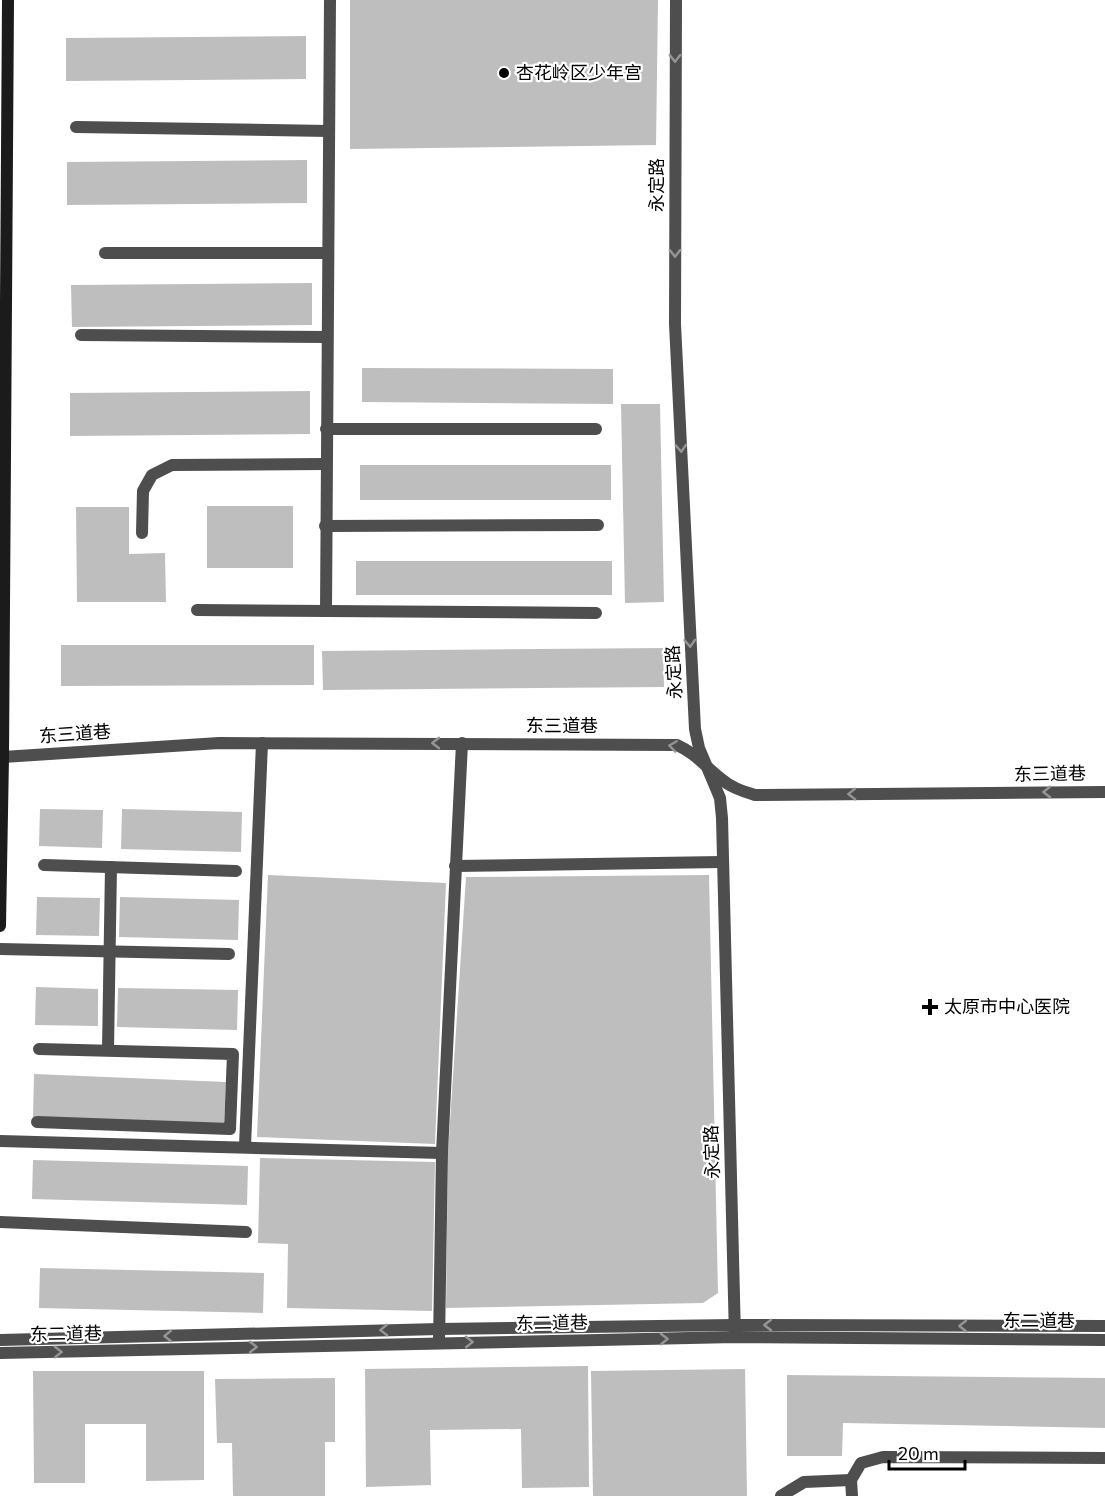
<svg xmlns="http://www.w3.org/2000/svg" width="1105" height="1496" font-family="Commissioner,'Noto Sans SC',sans-serif">
	<rect width="100%" height="100%" fill="#fff"/>
	<g fill="#bebebe">
		<polygon points="350,0 658,0 656,145 350,149"/>
		<polygon points="306,36 306,79 66,81 66,38"/>
		<polygon points="307,160 307,203 67,205 67,162"/>
		<polygon points="312,283 312,325 72,327 71,285"/>
		<polygon points="362,368 613,369 613,404 362,402"/>
		<polygon points="310,391 310,434 70,436 70,393"/>
		<polygon points="621,404 660,404 664,602 625,603"/>
		<rect x="360" y="465" width="251" height="35"/>
		<rect x="207" y="506" width="86" height="62"/>
		<polygon points="76,507 129,507 129,554 165,553 166,602 77,602"/>
		<rect x="356" y="561" width="256" height="34"/>
		<polygon points="61,645 314,645 314,685 61,686"/>
		<polygon points="663,648 664,687 323,690 322,651"/>
		<polygon points="40,809 103,810 102,848 39,846"/>
		<polygon points="122,809 242,812 241,852 121,849"/>
		<polygon points="268,875 446,883 435,1144 257,1137"/>
		<polygon points="709,875 718,1293 703,1303 446,1308 448,1153 466,877"/>
		<polygon points="37,897 100,898 99,936 36,935"/>
		<polygon points="120,897 239,900 238,940 119,937"/>
		<polygon points="36,987 98,989 98,1026 35,1025"/>
		<polygon points="118,988 238,990 237,1030 117,1027"/>
		<polygon points="34,1074 226,1082 224,1124 33,1117"/>
		<polygon points="260,1158 435,1162 432,1311 287,1308 288,1244 258,1243"/>
		<polygon points="33,1160 248,1166 247,1205 32,1199"/>
		<polygon points="40,1268 264,1273 263,1313 39,1308"/>
		<polygon points="588,1366 589,1487 522,1488 521,1429 430,1430 431,1485 366,1487 365,1369"/>
		<polygon points="745,1369 747,1496 593,1496 591,1371"/>
		<polygon points="33,1371 204,1371 204,1480 146,1481 146,1424 85,1424 85,1483 34,1483"/>
		<polygon points="787,1375 1105,1378 1105,1428 843,1423 842,1456 787,1456"/>
		<polygon points="335,1378 335,1442 325,1442 325,1496 233,1496 232,1443 217,1443 215,1379"/>
	</g>
	<g fill="none" stroke-linecap="round" stroke-linejoin="round">
		<g stroke="#4e4e4e" stroke-width="12">
			<polyline points="76,127 329,131"/>
			<polyline points="105,253 327,253"/>
			<polyline points="81,335 326,337"/>
			<polyline points="326,429 596,429"/>
			<polyline points="325,526 598,525"/>
			<polyline points="142,533 143,491 152,475 172,465 325,464"/>
			<polyline points="197,610 596,613"/>
			<polyline points="326,611 330,0"/>
			<polyline points="44,865 236,871"/>
			<polyline points="455,866 722,862"/>
			<polyline points="0,949 229,954"/>
			<polyline points="108,1050 111,867"/>
			<polyline points="37,1122 230,1129 233,1054 39,1049"/>
			<polyline points="0,1141 442,1153"/>
			<polyline points="245,1146 262,743"/>
			<polyline points="0,1222 246,1232"/>
			<polyline points="439,1343 442,1153 462,743"/>
			<polyline points="781,1496 804,1482 851,1480"/>
			<polyline points="852,1496 851,1480 861,1463 883,1457 1105,1458"/>
		</g>
		<g stroke="#4e4e4e" stroke-width="12">
			<polyline points="676,0 675,324 695,729 699,748 720,798 722,818 735,1337"/>
			<path d="M3,757L219,743L677,745C695,753 705,766 720,778C730,787 742,791 755,795L1105,792"/>
			<polyline points="0,1340 439,1329 735,1325 1105,1326"/>
			<polyline points="0,1353 735,1337 1105,1340"/>
		</g>
		<polyline stroke="#1b1b1b" stroke-width="12" points="0,926 3,757 8,0"/>
	</g>
	<defs><path id="oneway-chevron" d="M-2-3.5L2.5 0L-2 3.5" fill="none" stroke-width="1.6" stroke-linecap="round" stroke-linejoin="round" transform="scale(1.5)"/></defs>
	<g stroke="#959595">
		<use href="#oneway-chevron" transform="translate(675 58) rotate(90)"/>
		<use href="#oneway-chevron" transform="translate(675 253) rotate(90)"/>
		<use href="#oneway-chevron" transform="translate(681 448) rotate(87)"/>
		<use href="#oneway-chevron" transform="translate(690 643) rotate(87)"/>
		<use href="#oneway-chevron" transform="translate(436 743) rotate(180)"/>
		<use href="#oneway-chevron" transform="translate(673 746) rotate(-172)"/>
		<use href="#oneway-chevron" transform="translate(1047 792) rotate(179)"/>
		<use href="#oneway-chevron" transform="translate(852 794) rotate(179)"/>
		<use href="#oneway-chevron" transform="translate(768 1325) rotate(-180)"/>
		<use href="#oneway-chevron" transform="translate(963 1326) rotate(-180)"/>
		<use href="#oneway-chevron" transform="translate(384 1330) rotate(179)"/>
		<use href="#oneway-chevron" transform="translate(168 1336) rotate(179)"/>
		<use href="#oneway-chevron" transform="translate(664 1339) rotate(-1)"/>
		<use href="#oneway-chevron" transform="translate(469 1342) rotate(-1)"/>
		<use href="#oneway-chevron" transform="translate(253 1347) rotate(-1)"/>
		<use href="#oneway-chevron" transform="translate(58 1352) rotate(-1)"/>
	</g>
	<g fill="#000" stroke="#fff" stroke-width="2">
		<circle cx="504" cy="73" r="6"/>
		<path d="M927 998h6v6h6v6h-6v6h-6v-6h-6v-6h6z"/>
	</g>
	<g text-anchor="middle" stroke-width="4.5" stroke-linejoin="round" paint-order="stroke">
		<g font-size="18" fill="#000" stroke="#fff" text-anchor="start">
			<text x="516" y="79">杏花岭区少年宫</text>
			<text x="944" y="1013">太原市中心医院</text>
		</g>
		<g font-size="18" fill="#000" stroke="#fff">
			<text transform="translate(657 185) rotate(-90)" y="6">永定路</text>
			<text transform="translate(674 672) rotate(-93)" y="6">永定路</text>
			<text x="562" y="732">东三道巷</text>
			<text transform="translate(75 734) rotate(-4)" y="6">东三道巷</text>
			<text transform="translate(1050 774) rotate(-1)" y="6">东三道巷</text>
			<text transform="translate(712 1152) rotate(-92)" y="6">永定路</text>
			<text x="1039" y="1327">东二道巷</text>
			<text transform="translate(552 1323) rotate(-1)" y="6">东二道巷</text>
			<text transform="translate(66 1334) rotate(-1)" y="6">东二道巷</text>
		</g>
	</g>
	<path d="M889 1460v9h76v-9" fill="none" stroke="#000000" stroke-width="3"/>
	<text x="898" y="1460" font-size="18" fill="#000000" stroke="#ffffff" stroke-width="4.5" paint-order="stroke">20 m</text>
</svg>
